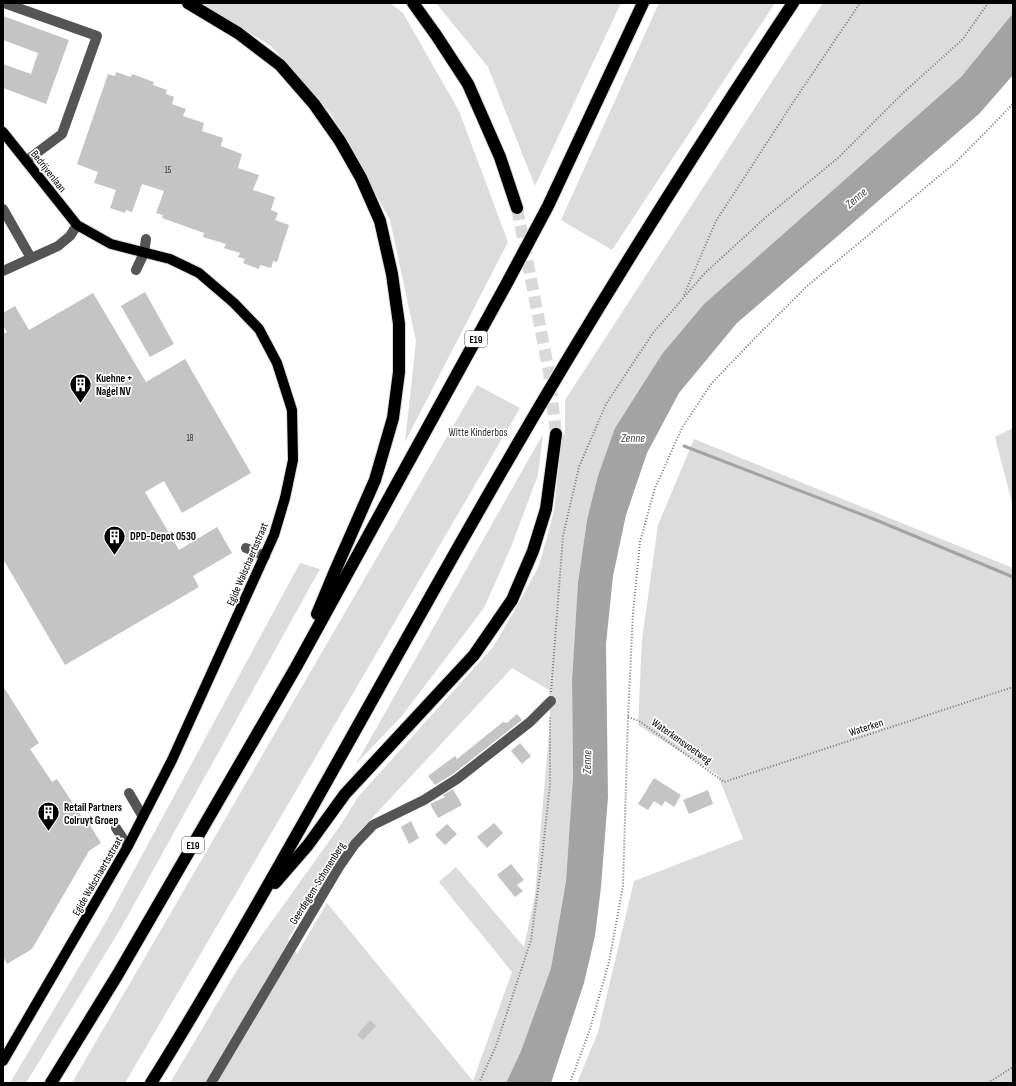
<svg xmlns="http://www.w3.org/2000/svg" width="1016" height="1086" font-family="'Sofia Sans Condensed',sans-serif">
	<rect width="100%" height="100%" fill="#fff"/>
	<g fill="#dcdcdc" fill-rule="evenodd">
		<polygon points="200,3 390,3 403,13 459,111 508,242 405,442 416,341 390,220 331,114 271,46"/>
		<polygon points="436,3 621,3 535,186 488,67"/>
		<polygon points="659,3 775,3 612,250 561,220"/>
		<path d="M823,3H1013V13L961,77L704,304L662,354L615,428L587,520L578,582L572,680L573,776L566,881L551,968L521,1051L506,1083H170L237,970L342,823L358,797L493,647L516,608L539,566L554,511L562,435L565,434V400ZM512,668L549,690L550,721L535,895L524,947L456,867L439,882L512,972L473,1081L327,903L297,954L288,939L343,851L357,834Z"/>
		<polygon points="477,385 520,408 125,1083 72,1083"/>
		<polygon points="1013,428 1013,507 995,437"/>
		<polygon points="543,434 538,475 511,547 484,608 401,717 356,764"/>
		<polygon points="694,439 1013,568 1013,1083 577,1083 598,1032 634,881 743,839 718,775 638,725 642,640 658,525"/>
		<polygon points="300,563 320,569 121,928 26,1083 10,1083 107,920"/>
	</g>
	<polygon fill="#a3a3a3" points="1013,13 1013,75 979,114 737,323 679,393 647,453 626,515 613,576 606,644 608,797 601,887 595,936 584,983 551,1083 506,1083 521,1051 551,968 566,881 573,776 572,680 578,582 587,520 598,476 615,428 662,354 704,304 961,77"/>
	<g fill="none" stroke-linecap="round" stroke-linejoin="round">
		<polyline stroke="#a3a3a3" stroke-width="3" points="684,446 876,520 1013,577"/>
	</g>
	<g fill="#c4c4c4">
		<polygon points="3,16 69,40 46,104 3,88 3,64 31,74 38,53 3,40"/>
		<polygon points="116,72 131,77 132,74 154,82 153,85 167,90 166,94 174,97 172,104 186,109 183,116 204,123 202,131 223,138 221,146 242,154 238,168 259,175 253,190 275,197 271,210 278,213 275,220 289,225 277,262 273,261 271,268 260,265 259,269 243,263 245,259 238,257 240,253 224,248 226,244 203,237 204,233 162,218 163,215 156,213 164,191 142,184 132,212 126,210 125,213 110,208 116,190 94,183 98,172 77,164 108,74 115,76"/>
		<polygon points="145,292 174,344 150,357 121,306"/>
		<polygon points="93,293 146,382 185,359 251,473 182,513 164,481 145,492 179,550 217,527 232,553 193,576 199,587 65,665 3,559 3,334 7,332 3,326 3,313 15,306 29,330"/>
		<polygon points="3,686 39,743 30,749 52,782 57,779 86,823 88,822 101,843 89,851 32,949 7,964 3,956"/>
		<polygon points="517,714 522,720 453,774 435,785 428,776 455,756 457,759 503,722 507,723"/>
		<polygon points="520,743 531,756 522,764 511,751"/>
		<polygon points="654,778 681,795 674,807 665,801 662,806 654,801 648,810 638,804"/>
		<polygon points="453,789 462,805 438,818 430,804 445,797 443,795"/>
		<polygon points="708,790 713,804 689,814 683,800"/>
		<polygon points="411,821 419,838 409,844 401,827"/>
		<polygon points="494,823 503,833 487,848 477,837"/>
		<polygon points="447,824 457,834 445,845 435,835"/>
		<polygon points="511,864 524,880 517,885 523,891 515,897 497,875"/>
		<polygon points="370,1020 376,1026 363,1040 357,1035"/>
	</g>
	<g fill="none" stroke-linecap="round" stroke-linejoin="round">
		<polyline stroke="#d9d9d9" stroke-width="12" stroke-dasharray="12 6" stroke-linecap="butt" points="517,208 549,372 556,434"/>
		<defs>
			<polyline id="major" points="3,132 77,225 111,244 170,259 199,273 234,303 259,329 277,363 292,410 293,460 285,498 274,535 172,760 128,846 3,1061"/>
			<g id="highway">
				<polyline points="188,3 238,33 280,65 314,104 340,141 361,178 380,221 392,274 399,324 399,372 393,418 375,480 335,571 317,614"/>
				<polyline points="413,3 436,35 468,84 500,157 517,208"/>
				<polyline points="275,883 308,845 345,794 474,655 512,600 533,551 546,509 556,434"/>
				<polyline points="51,1083 118,974 296,667 507,283 548,206 643,3"/>
				<path d="M151,1083C204,999 252,913 301,827C362,719 422,610 484,502C581,332 685,166 793,3"/>
			</g>
		</defs>
		<use href="#major" stroke="#dbdbdb" stroke-width="12"/>
		<use href="#highway" stroke="#dbdbdb" stroke-width="14"/>
		<g stroke="#777" stroke-width="2" stroke-dasharray="1 2" stroke-linecap="butt">
			<polyline points="684,295 716,221 796,98 860,3"/>
			<polyline points="551,692 563,536 579,467 606,404 653,333 704,274 766,217 838,158 904,92 963,39 988,3"/>
			<polyline points="628,717 639,721 724,782 1013,687"/>
			<polyline points="479,1083 496,1046 531,940 541,867 550,784 550,716"/>
			<polyline points="570,1083 589,1032 609,962 623,886 628,717 633,613 640,542 655,488 682,428 711,384 758,335 806,287 956,162 1013,104"/>
			<polyline points="988,1083 1013,1067"/>
		</g>
		<g stroke="#555" stroke-width="10">
			<polyline points="4,3 97,36 62,134 26,161"/>
			<polyline points="3,209 31,258"/>
			<polyline points="136,270 144,253 146,239"/>
			<polyline points="3,271 58,246 70,236 77,225"/>
			<polyline points="246,548 265,556"/>
			<polyline points="129,793 143,817"/>
			<polyline points="116,828 128,846"/>
			<polyline points="211,1083 339,867 355,844 373,825 424,800 457,779 530,722 551,701"/>
		</g>
		<use href="#major" stroke="#000" stroke-width="10"/>
		<use href="#highway" stroke="#000" stroke-width="12"/>
	</g>
	<defs>
		<symbol id="building-pin" viewBox="-11 -11 22 30"><path d="M0 17L-7.5 6A9.5 9.5 0 1 1 7.5 6Z" fill="#000" stroke="#fff"/><path d="M-4-6H4V6H1V3H-1V6H-4ZM-2.5-4.3h1.7v1.8h-1.7ZM.8-4.3h1.7v1.8H.8ZM-2.5-1h1.7V.8h-1.7ZM.8-1h1.7V.8H.8Z" fill="#fff"/></symbol>
	</defs>
	<g fill-rule="evenodd">
		<use href="#building-pin" x="68" y="372" width="25" height="34"/>
		<use href="#building-pin" x="102" y="524" width="25" height="34"/>
		<use href="#building-pin" x="36" y="800" width="25" height="34"/>
	</g>
	<g text-anchor="middle" stroke-width="3.5" stroke-linejoin="round" paint-order="stroke">
		<g font-size="9" fill="#313131">
			<text x="168" y="173">15</text>
			<text x="190" y="441">18</text>
		</g>
		<g fill="#fff" stroke="#4c4c4c" stroke-width="1">
			<rect x="465" y="331" width="22" height="16" rx="3"/>
			<rect x="182" y="837" width="22" height="16" rx="3"/>
		</g>
		<g font-size="10" font-weight="bold" fill="#000">
			<text x="476" y="343">E19</text>
			<text x="193" y="849">E19</text>
		</g>
		<g font-size="11" fill="#000" stroke="#fff">
			<text transform="translate(49 171) rotate(52)" y="4">Bedrijvenlaan</text>
			<text transform="translate(247 564) rotate(-67)" y="4">Egide Walschaertsstraat</text>
			<text transform="translate(866 727) rotate(-18)" y="4">Waterken</text>
			<text transform="translate(682 741) rotate(35)" y="4">Waterkensvoetweg</text>
			<text transform="translate(97 876) rotate(-60)" y="4">Egide Walschaertsstraat</text>
			<text transform="translate(317 883) rotate(-58)" y="4">Geerdegem-Schonenberg</text>
		</g>
		<g font-size="11" font-weight="bold" fill="#000" stroke="#fff" text-anchor="start">
			<text x="96" y="382">Kuehne +<tspan x="96" dy="13">Nagel NV</tspan></text>
			<text x="130" y="540">DPD-Depot 0530</text>
			<text x="64" y="811">Retail Partners<tspan x="64" dy="13">Colruyt Groep</tspan></text>
		</g>
		<g font-size="11" fill="#333" stroke="#fff">
			<text x="478" y="436">Witte Kinderbos</text>
		</g>
		<g font-size="12" font-style="italic" fill="#444" stroke="#fff">
			<text transform="translate(856 198) rotate(-41)" y="4">Zenne</text>
			<text x="633" y="442">Zenne</text>
			<text transform="translate(587 762) rotate(-89)" y="4">Zenne</text>
		</g>
	</g>
	<rect width="1016" height="1086" fill="none" stroke="#000000" stroke-width="8"/>
</svg>
